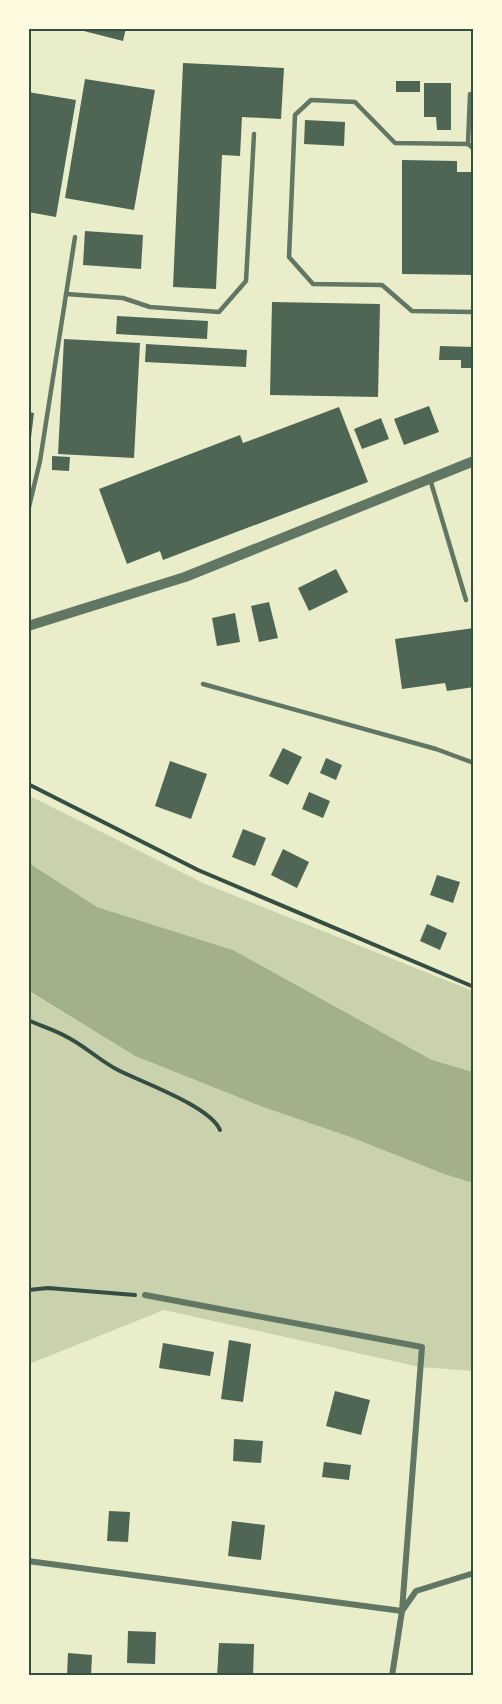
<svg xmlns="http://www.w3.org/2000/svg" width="502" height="1704" font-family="Inter,sans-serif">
	<rect width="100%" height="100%" fill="#e9edc9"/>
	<g fill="#cad2ad">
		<polygon points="28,795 203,883 473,991 473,1072 432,1060 233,950 97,907 29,863"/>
		<polygon points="28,991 135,1056 263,1107 350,1137 444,1174 473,1183 473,1371 420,1367 164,1310 29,1364"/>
	</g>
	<polygon fill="#a3b18a" points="29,863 97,907 233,950 432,1060 473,1072 473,1183 444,1174 350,1137 263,1107 135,1056 29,991"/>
	<g fill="#4f6655">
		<polygon points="72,28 126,28 123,41"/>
		<polygon points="183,63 284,68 281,119 242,117 240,156 222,155 216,289 173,287"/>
		<polygon points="85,79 155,90 134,210 65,198"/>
		<rect x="396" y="81" width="24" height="11"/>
		<polygon points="424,83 451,83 451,130 437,130 436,117 424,117"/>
		<polygon points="28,92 76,100 56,217 28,212"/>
		<polygon points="305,120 345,122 344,146 304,144"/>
		<polygon points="402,160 457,161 457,172 472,172 474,275 402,274"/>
		<polygon points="85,231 143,235 141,269 83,265"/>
		<polygon points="272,302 380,304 378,397 270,395"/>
		<polygon points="117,316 208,321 207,339 116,334"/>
		<polygon points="64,339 140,343 134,458 58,454"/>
		<polygon points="146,344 247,350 246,367 145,362"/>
		<polygon points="440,346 474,347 474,368 461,368 461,360 439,360"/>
		<polygon points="429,406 439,432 404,445 394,419"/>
		<polygon points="339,407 368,482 163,560 160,551 127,564 99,489 240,435 243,443"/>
		<polygon points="28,412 34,413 30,446 28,446"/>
		<polygon points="381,418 389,439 362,449 354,429"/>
		<polygon points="52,456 70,457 69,471 52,470"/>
		<polygon points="336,569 348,592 309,611 298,588"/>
		<polygon points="269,602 278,638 259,642 251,606"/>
		<polygon points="235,613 240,642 217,646 212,618"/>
		<polygon points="474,628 474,687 447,691 445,683 402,689 395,639"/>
		<polygon points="283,748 302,757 288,785 269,776"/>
		<polygon points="326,758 342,765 336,780 320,773"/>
		<polygon points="170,761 207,774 191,819 155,806"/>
		<polygon points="309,792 330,801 323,818 302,809"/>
		<polygon points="243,829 266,838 255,866 232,857"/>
		<polygon points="283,849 309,862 297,888 271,875"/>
		<polygon points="437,875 460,882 453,903 430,895"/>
		<polygon points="427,924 447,933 440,950 420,941"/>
		<polygon points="229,1340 251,1344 243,1402 221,1399"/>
		<polygon points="163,1343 214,1352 210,1376 159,1368"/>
		<polygon points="335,1391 370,1400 361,1435 326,1426"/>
		<polygon points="234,1439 263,1441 261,1463 233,1461"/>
		<polygon points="324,1462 351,1465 349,1480 322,1477"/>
		<polygon points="109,1511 130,1512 128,1542 107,1541"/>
		<polygon points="232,1521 265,1525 261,1560 228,1556"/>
		<polygon points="128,1631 156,1632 155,1664 127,1663"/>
		<polygon points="219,1643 254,1644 253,1676 217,1676"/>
		<polygon points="68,1653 92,1655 91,1676 67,1676"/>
	</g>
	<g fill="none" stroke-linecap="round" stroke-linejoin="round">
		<g stroke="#344e41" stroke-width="4">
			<polyline points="28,784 198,870 474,987"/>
			<path d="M28,1020C41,1026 55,1030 67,1037C85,1046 100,1061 118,1070C141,1082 210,1106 220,1130"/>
			<polyline points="28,1290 48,1288 135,1295"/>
		</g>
		<g stroke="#617663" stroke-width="4.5">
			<polyline points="470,94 468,144 474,149"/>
			<polyline points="468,144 395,143 355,102 311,100 295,115 289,257 313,284 382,285 412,311 474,312"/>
			<polyline points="66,294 123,298 150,307 219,312 246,281 254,134"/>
			<polyline points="430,479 466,600"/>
			<polyline points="28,511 40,461 75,237"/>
			<polyline points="203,684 436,749 474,763"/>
		</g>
		<g stroke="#617663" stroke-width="6">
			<polyline points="145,1295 422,1347 402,1611 392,1676"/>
			<polyline points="28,1561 402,1611 416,1591 474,1573"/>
		</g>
		<polyline stroke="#617663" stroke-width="10" points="28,626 185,577 474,461"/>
	</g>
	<rect width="502" height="1704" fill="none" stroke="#fefae0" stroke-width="60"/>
	<rect x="30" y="30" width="442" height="1644" fill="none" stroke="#344e41" stroke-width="2"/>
</svg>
